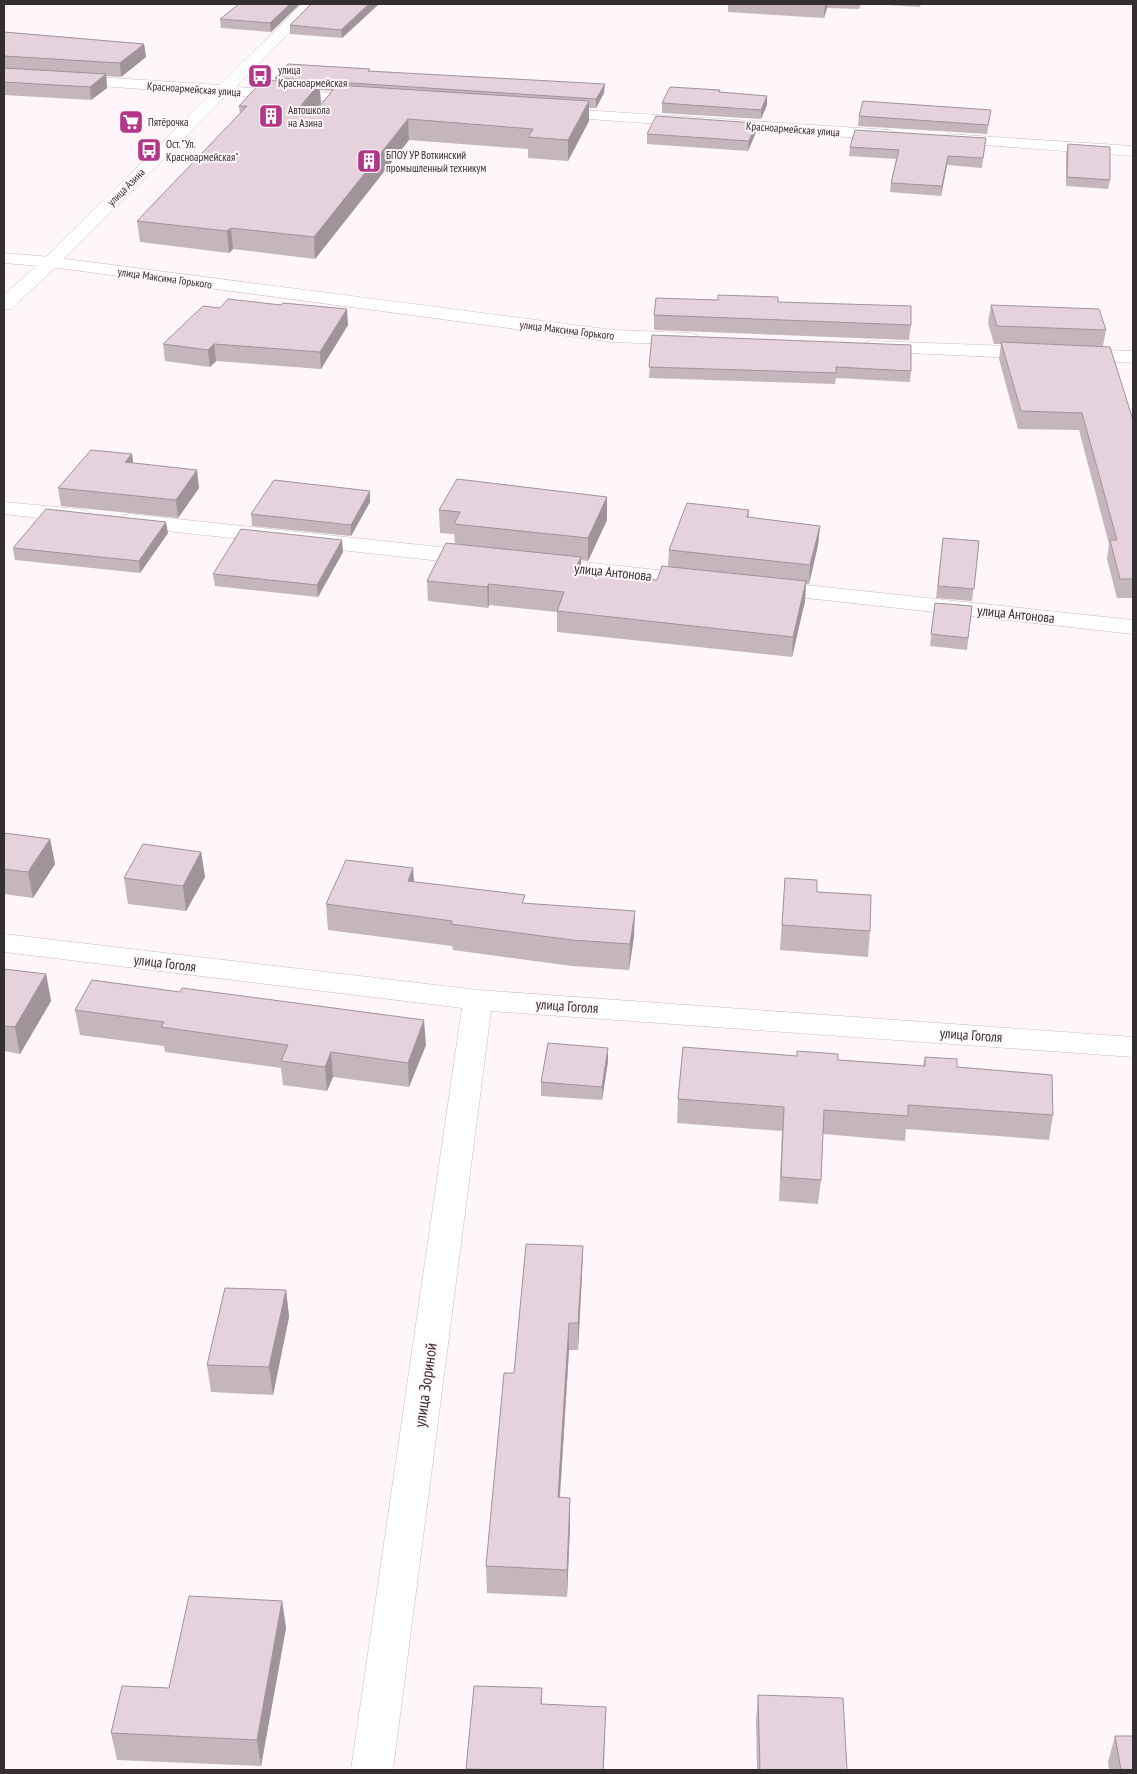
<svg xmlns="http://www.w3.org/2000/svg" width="1137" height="1774" font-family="'PT Sans Narrow',sans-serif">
	<rect width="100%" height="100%" fill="#fef6fa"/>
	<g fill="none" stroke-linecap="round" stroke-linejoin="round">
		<defs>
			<g id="street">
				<polygon points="4,253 51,257 613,330 690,333 697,335 699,339 697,343 690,345 613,342 51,267 4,263"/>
				<polygon points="872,341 1037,347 1044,349 1047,353 1044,357 1037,359 865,351 862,347 865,343"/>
				<polygon points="1077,349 1133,351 1133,363 1070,359 1067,355 1070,351"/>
				<polygon points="4,502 79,509 87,511 90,516 87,521 79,523 4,514"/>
				<polygon points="130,514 477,551 485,553 488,558 485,563 477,565 122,526 119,521 122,516"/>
				<polygon points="545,558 696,574 704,576 707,581 704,586 696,588 537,570 534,565 537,560"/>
				<polygon points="769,581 1133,620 1133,634 761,593 758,588 761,583"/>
				<polygon points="4,934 478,990 1133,1037 1133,1057 491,1011 393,1770 351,1770 462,1008 4,952"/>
			</g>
			<g id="secondary">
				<polygon points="302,4 317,4 236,87 364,95 372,100 369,103 227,95 57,266 11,309 4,310 4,295 45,258 211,94 4,79 4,71 220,85"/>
				<polygon points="551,108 890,130 898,135 890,140 546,116 543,113"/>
				<polygon points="948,134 1133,146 1133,156 942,142 940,139"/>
			</g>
		</defs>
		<use href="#street" stroke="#cbb9c2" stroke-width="1"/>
		<use href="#secondary" stroke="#cbb9c2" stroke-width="1"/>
		<use href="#street" fill="#fff" fill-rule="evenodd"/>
		<use href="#secondary" fill="#fff" fill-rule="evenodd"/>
	</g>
	<g fill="#c5b5bd" fill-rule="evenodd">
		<polygon points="239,4 300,4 271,32 221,28 220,19"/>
		<polygon points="379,4 342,38 290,34 290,25"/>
		<polygon points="728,4 861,4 859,9 827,8 824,18 728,12"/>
		<polygon points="871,4 921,4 920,7"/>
		<polygon points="4,32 144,44 146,57 121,77 106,76 107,88 91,100 4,95"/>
		<path d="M370,71L604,93L596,108H589V121L568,161L528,158V149L409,140L315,259L233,249L229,253L140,242L137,221L240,114L239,106L276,81L275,78ZM320,90L332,91L315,112H313L321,103Z"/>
		<polygon points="720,92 767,96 767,105 761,119 662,113 662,103"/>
		<polygon points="991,110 987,134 858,126 859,116"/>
		<polygon points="756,123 756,132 748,151 647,144 647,134"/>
		<polygon points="986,138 982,168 947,165 941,196 890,192 891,183 896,159 849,156 850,147"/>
		<polygon points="1068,144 1110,180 1108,189 1066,186 1066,153"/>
		<polygon points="718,300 778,302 911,325 909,340 654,330 654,315"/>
		<polygon points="991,305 1106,330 1103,346 1133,420 1133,598 1117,598 1107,559 1109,544 1079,430 1018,429 999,359 1001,344 994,344 988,323"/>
		<polygon points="348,325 321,369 216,361 210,367 165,361 163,344"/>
		<polygon points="652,335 911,371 910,382 836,378 835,384 649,378"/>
		<polygon points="132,454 133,463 199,488 178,518 61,506 58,488"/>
		<polygon points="370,491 370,502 351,536 252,526 251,514"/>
		<polygon points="607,497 607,520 588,561 581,560 581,572 657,580 668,566 669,550 749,510 749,518 820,526 818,545 809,584 806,584 805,601 792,657 557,632 557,612 489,605 488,608 428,601 427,581 455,544 454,534 440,533 439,510"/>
		<polygon points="168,533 140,573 15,560 13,548"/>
		<polygon points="943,538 979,541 972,601 936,598"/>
		<polygon points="343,552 318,597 215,586 213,574"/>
		<polygon points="935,603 972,606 967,650 930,646"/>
		<polygon points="4,833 50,839 55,864 33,898 4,894"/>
		<polygon points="201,852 205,877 186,911 128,904 124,878"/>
		<polygon points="785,878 817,892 870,931 868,957 780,950"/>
		<polygon points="414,882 525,903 634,936 629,970 572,966 453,950 452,946 328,930 326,904"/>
		<polygon points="4,969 46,974 51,1001 20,1054 4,1051"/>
		<polygon points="75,1010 426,1045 409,1087 333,1077 327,1091 283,1085 281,1068 165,1052 164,1046 80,1035"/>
		<polygon points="925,1057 957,1067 1053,1115 1049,1140 906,1129 905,1141 823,1134 821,1180 818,1204 779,1201 782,1131 677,1123 678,1099 838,1060 923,1066"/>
		<polygon points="608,1061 602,1100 541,1096 541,1082"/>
		<polygon points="583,1246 582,1274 578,1350 569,1350 560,1497 570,1498 570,1525 567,1597 487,1593 486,1566 514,1373"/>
		<polygon points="286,1290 289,1317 273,1395 211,1392 207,1365"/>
		<polygon points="282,1601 286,1628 261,1766 117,1760 111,1733"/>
		<polygon points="474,1686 542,1688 542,1704 605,1734 604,1770 466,1770"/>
		<polygon points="758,1695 847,1770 757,1770 756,1721"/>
		<polygon points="1115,1736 1133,1770 1109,1770 1108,1762"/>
	</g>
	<g fill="#a0939a">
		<polygon points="290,4 300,4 271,32 270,23"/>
		<polygon points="369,4 379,4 342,38 341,30"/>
		<polygon points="825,4 828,4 827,8 824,18"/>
		<polygon points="144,44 146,57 121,77 120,63"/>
		<polygon points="106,74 107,88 91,100 90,87"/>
		<polygon points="319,84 321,103 303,124 301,109 302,104"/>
		<polygon points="605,84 604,93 596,108 596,99"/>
		<polygon points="767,96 767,105 761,119 761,110"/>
		<polygon points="589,101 589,121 568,161 568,140"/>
		<polygon points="408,119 409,140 315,259 314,237"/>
		<polygon points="756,123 756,132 748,151 749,141"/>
		<polygon points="948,156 947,165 941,196 942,186"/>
		<polygon points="231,228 233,249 229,253 227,231"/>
		<polygon points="347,309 348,325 321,369 320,352"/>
		<polygon points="214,344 216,361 210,367 208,350"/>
		<polygon points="132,454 134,472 125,462"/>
		<polygon points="197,470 199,488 178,518 176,500"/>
		<polygon points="370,491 370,502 351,536 351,525"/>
		<polygon points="607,497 607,520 588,561 588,538"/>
		<polygon points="166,522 168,533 140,573 139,561"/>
		<polygon points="820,526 818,545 809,584 810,565"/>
		<polygon points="342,540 343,552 318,597 317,585"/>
		<polygon points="581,557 581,577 574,572"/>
		<polygon points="806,581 805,601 792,657 793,637"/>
		<polygon points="489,584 489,605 488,608 487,587"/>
		<polygon points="50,839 55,864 33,898 28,872"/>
		<polygon points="201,852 205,877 186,911 183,886"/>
		<polygon points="413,868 415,894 408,881"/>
		<polygon points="635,911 634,936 629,970 630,944"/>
		<polygon points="46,974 51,1001 20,1054 15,1027"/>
		<polygon points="424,1020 426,1045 409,1087 408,1063"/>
		<polygon points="608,1048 608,1061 602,1100 602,1087"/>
		<polygon points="331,1052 333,1077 327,1091 325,1067"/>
		<polygon points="583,1246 582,1274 578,1350 578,1323"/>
		<polygon points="286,1290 289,1317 273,1395 269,1367"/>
		<polygon points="569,1323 569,1350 558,1524 558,1497"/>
		<polygon points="570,1498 570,1525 567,1597 567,1570"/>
		<polygon points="282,1601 286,1628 261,1766 257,1740"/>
	</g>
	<g fill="#e5d2dc" stroke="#a0939a">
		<polygon points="239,4 290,4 270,23 220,19"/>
		<polygon points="311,4 369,4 341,30 290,25"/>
		<polygon points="4,32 144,44 120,63 4,56"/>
		<polygon points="288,64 370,69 368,71 605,84 596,99 275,78"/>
		<polygon points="4,68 106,74 90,87 4,82"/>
		<polygon points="263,80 319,84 302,104 301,109 304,113 315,112 337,85 589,101 568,140 528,137 533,129 408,119 314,237 231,228 227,231 137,221 247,106 239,106"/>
		<polygon points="670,87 720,90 719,92 767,96 761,110 662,103"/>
		<polygon points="863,101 991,110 988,125 859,116"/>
		<polygon points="656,116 756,123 749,141 647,134"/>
		<polygon points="855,130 986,138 983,158 948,156 942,186 891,183 899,150 850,147"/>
		<polygon points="1068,144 1110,147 1110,180 1067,177"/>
		<polygon points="718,295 778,297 778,302 911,306 911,325 654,315 656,298 718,300"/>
		<polygon points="228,299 281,305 283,303 347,309 320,352 214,344 208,350 163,344 203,306 220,308"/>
		<polygon points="991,305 1099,309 1106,330 997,326"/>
		<polygon points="652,335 911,345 911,371 836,367 836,373 649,367"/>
		<polygon points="1001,342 1110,347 1133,420 1133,579 1120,579 1110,540 1117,540 1082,413 1021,411"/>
		<polygon points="91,450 132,454 125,462 197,470 176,500 58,488"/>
		<polygon points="457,479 607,497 588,538 454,524 460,512 439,510"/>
		<polygon points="274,480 370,491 351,525 251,514"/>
		<polygon points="687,503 749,510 747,517 820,526 810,565 669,550"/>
		<polygon points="46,509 166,522 139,561 13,548"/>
		<polygon points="241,529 342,540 317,585 213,574"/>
		<polygon points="943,538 979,541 974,589 938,586"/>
		<polygon points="446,543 581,557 574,572 657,580 662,566 806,581 793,637 557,611 564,592 489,584 487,587 427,581"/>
		<polygon points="935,603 972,606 968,638 931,634"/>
		<polygon points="4,833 50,839 28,872 4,869"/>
		<polygon points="143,844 201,852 183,886 124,878"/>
		<polygon points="346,860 413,868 408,881 525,895 522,903 635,911 630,944 572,940 451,924 452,921 326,904"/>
		<polygon points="785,878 817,880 817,892 871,895 870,931 782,925"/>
		<polygon points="4,969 46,974 15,1027 4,1026"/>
		<polygon points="92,980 180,992 182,988 424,1020 408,1063 331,1052 325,1067 281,1061 288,1045 161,1027 164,1022 75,1010"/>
		<polygon points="548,1043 608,1048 602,1087 541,1082"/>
		<polygon points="683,1047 797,1056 797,1051 838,1054 838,1060 925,1066 925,1057 957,1059 957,1067 1052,1075 1053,1115 908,1105 908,1116 824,1110 821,1180 781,1177 784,1107 678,1099"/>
		<polygon points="526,1244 583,1246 578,1323 569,1323 558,1497 570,1498 567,1570 486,1566 504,1373 514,1373"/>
		<polygon points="225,1288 286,1290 269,1367 207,1365"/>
		<polygon points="189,1596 282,1601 257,1740 111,1733 122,1686 169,1688"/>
		<polygon points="474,1686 542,1688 541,1704 606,1707 603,1770 501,1770 466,1769"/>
		<polygon points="758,1695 843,1698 847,1770 760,1770"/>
		<polygon points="1115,1736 1133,1736 1133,1770 1121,1770"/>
	</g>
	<defs>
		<symbol id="bus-square" viewBox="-11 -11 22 22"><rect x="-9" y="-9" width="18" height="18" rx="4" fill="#b33788" stroke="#fef6fa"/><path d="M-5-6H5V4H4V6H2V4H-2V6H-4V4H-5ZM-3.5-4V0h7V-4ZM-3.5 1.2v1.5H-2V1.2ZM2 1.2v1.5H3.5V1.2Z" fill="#fff"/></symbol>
		<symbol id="building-square" viewBox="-11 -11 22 22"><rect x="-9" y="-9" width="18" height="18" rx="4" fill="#b33788" stroke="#fef6fa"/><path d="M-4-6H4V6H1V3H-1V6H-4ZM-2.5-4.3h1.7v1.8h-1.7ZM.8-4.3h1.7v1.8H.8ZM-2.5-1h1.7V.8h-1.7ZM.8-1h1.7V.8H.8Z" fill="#fff"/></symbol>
		<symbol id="supermarket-square" viewBox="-11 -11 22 22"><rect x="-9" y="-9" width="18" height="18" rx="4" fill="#b33788" stroke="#fef6fa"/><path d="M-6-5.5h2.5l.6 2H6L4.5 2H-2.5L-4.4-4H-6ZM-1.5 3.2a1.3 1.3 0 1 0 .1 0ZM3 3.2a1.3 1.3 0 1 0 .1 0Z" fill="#fff"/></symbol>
	</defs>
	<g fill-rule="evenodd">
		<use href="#bus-square" x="246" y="62" width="28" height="28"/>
		<use href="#building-square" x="257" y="102" width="28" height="28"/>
		<use href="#supermarket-square" x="117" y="108" width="28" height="28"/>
		<use href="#bus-square" x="135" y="136" width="28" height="28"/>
		<use href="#building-square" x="355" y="147" width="28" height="28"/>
	</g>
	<g text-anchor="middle" stroke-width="4" stroke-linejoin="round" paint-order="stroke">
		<g font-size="11" fill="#352e31" stroke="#fef6fa" text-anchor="start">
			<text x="278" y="74">улица<tspan x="278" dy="13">Красноармейская</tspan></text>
			<text x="288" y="114">Автошкола<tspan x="288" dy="13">на Азина</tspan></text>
			<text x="148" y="126">Пятёрочка</text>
			<text x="166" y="148">Ост. "Ул.<tspan x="166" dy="13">Красноармейская"</tspan></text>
			<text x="386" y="159">БПОУ УР Воткинский<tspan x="386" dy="13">промышленный техникум</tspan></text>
		</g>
		<g font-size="11" fill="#352e31" stroke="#fef6fa">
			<text transform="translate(194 89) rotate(4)" y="4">Красноармейская улица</text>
			<text transform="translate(793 129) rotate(4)" y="4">Красноармейская улица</text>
			<text transform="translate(126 187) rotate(-45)" y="4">улица Азина</text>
			<text transform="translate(165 278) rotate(8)" y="4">улица Максима Горького</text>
			<text transform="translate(567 330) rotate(7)" y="4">улица Максима Горького</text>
		</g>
		<g font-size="14" fill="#352e31" stroke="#fef6fa">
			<text transform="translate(613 572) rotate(6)" y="5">улица Антонова</text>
			<text transform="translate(1016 614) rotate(6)" y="5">улица Антонова</text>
			<text transform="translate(165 963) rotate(7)" y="5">улица Гоголя</text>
			<text transform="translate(567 1006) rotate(4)" y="5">улица Гоголя</text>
			<text transform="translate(971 1035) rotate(4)" y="5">улица Гоголя</text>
		</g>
		<g font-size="16" fill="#352e31" stroke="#fef6fa">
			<text transform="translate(425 1385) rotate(-82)" y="6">улица Зориной</text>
		</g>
	</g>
	<rect width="1137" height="1774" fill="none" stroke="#352e31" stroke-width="10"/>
</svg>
